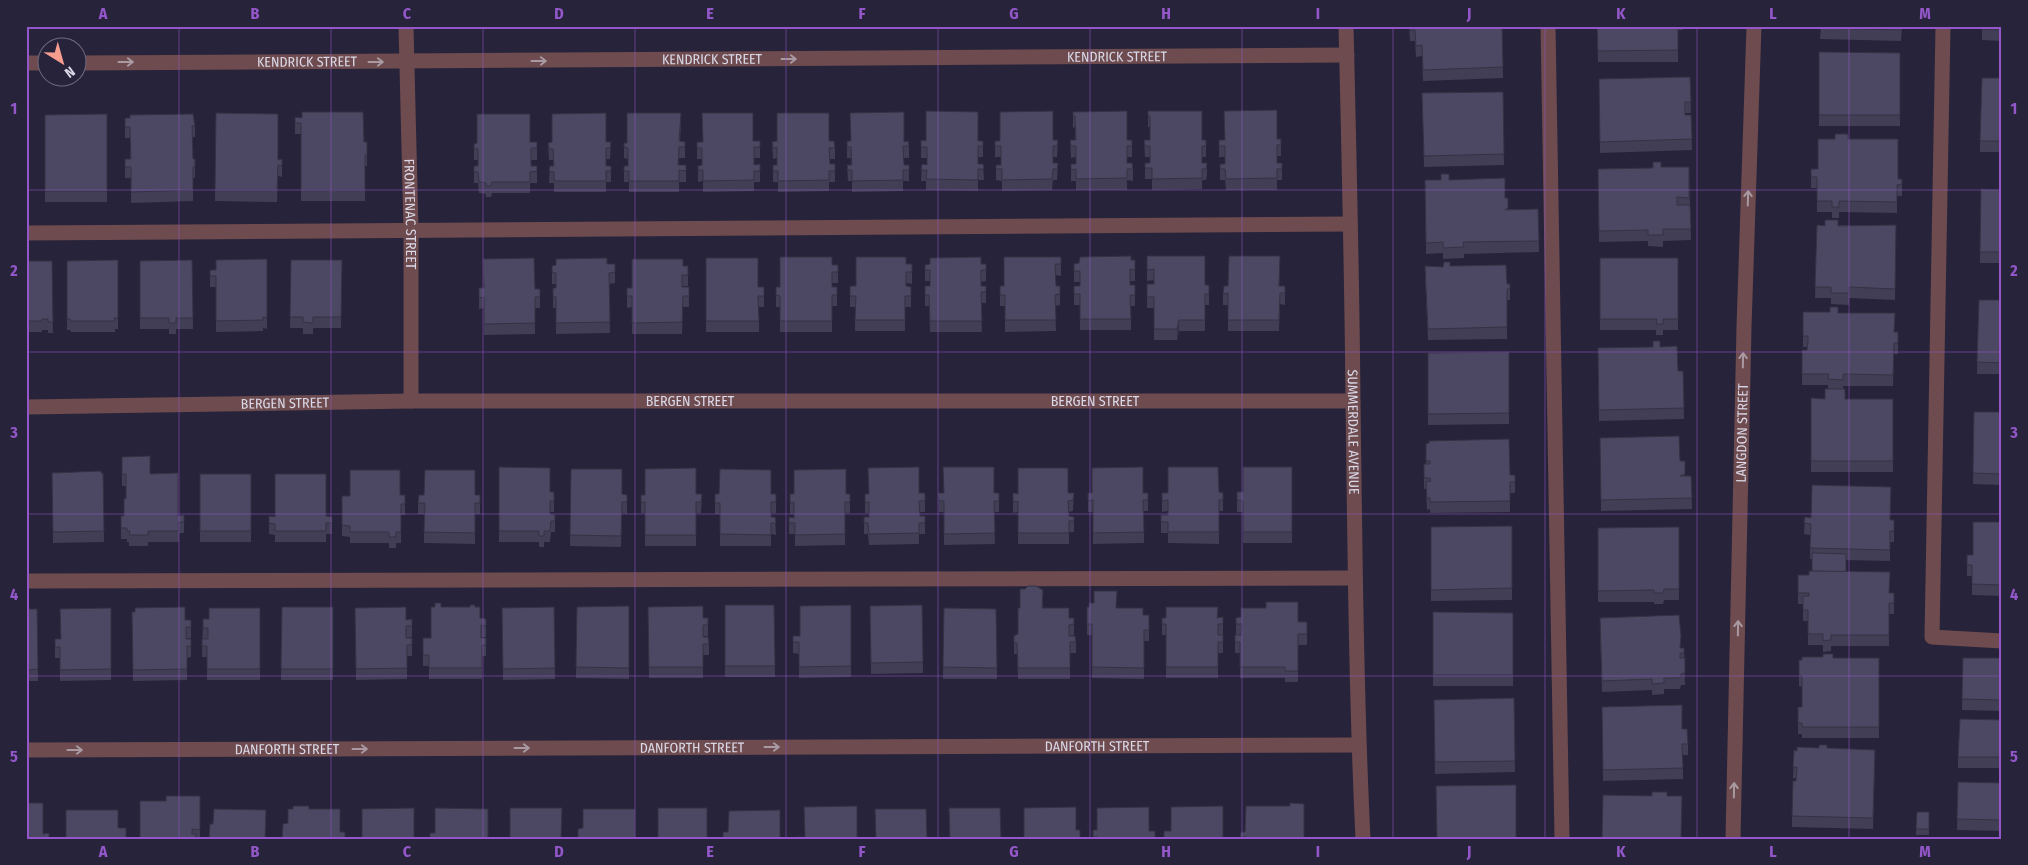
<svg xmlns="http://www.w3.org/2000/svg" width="2028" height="865" font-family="'Fira Sans Condensed',sans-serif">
	<rect width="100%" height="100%" fill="#27233a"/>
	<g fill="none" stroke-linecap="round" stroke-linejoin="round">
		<g stroke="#6d4b4e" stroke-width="15">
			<path id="s1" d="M406,26L411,230V401"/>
			<path id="s2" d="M1346,26C1349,151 1352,277 1353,402C1355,548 1356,693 1363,839"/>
			<polyline points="1548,26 1562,839"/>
			<polyline points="1943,26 1932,637 2002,641"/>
			<polyline points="26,63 48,63"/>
			<path id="s3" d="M78,63L1347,55"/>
			<polyline points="26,233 1350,224"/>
			<path id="s4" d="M26,407L411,401H1353"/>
			<polyline points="26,581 1354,578"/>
			<path id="s5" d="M26,750L1358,745"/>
			<path id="s6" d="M1733,839L1744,327L1754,26"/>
		</g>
	</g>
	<g fill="#413e55">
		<polygon points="1409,26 1502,26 1503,78 1423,81 1422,56 1416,57 1415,41 1410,41"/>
		<polygon points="1597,26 1683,26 1683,30 1678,30 1678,62 1598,62"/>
		<polygon points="1821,26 1902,26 1901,41 1820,39"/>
		<polygon points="1982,26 2002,26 2002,41 1982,40"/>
		<polygon points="1819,52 1900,53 1900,126 1819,126"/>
		<polygon points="1690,77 1691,113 1685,113 1685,115 1691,115 1692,150 1600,153 1599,79"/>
		<polygon points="2002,78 2002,152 1980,152 1980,141"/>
		<polygon points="1503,92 1504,165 1424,167 1422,93"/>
		<polygon points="1148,111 1202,140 1206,146 1206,157 1202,157 1202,163 1207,163 1207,175 1206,180 1202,180 1202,189 1152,190 1152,179 1145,179 1145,163 1150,163 1150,157 1145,157 1144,140 1150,140 1150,127 1148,127"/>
		<polygon points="1073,112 1127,140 1132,146 1132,157 1127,157 1127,163 1133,169 1133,181 1127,180 1127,190 1076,190 1076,181 1071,181 1071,164 1076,164 1076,157 1071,158 1070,140 1075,140 1075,127 1073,128"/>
		<polygon points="216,113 278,160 282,159 282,177 278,176 277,202 215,201"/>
		<polygon points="107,114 107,202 45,202 45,115"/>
		<polygon points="295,117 364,142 367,142 367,166 365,166 365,201 301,201 301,134 295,134"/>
		<polygon points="125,118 195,126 195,137 193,137 193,159 195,166 195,178 193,178 193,201 131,203 131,178 125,178 125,159 130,159 130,138 125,138"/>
		<polygon points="681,124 680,142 685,142 685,158 679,158 679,165 686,165 686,182 679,182 679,192 629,192 629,182 624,182 624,166 628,166 628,159 624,158 624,143 627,143"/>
		<polygon points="1277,139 1281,145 1281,156 1277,156 1277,163 1282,163 1282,180 1277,180 1277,190 1226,190 1225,180 1220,180 1220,164 1225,164 1225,157 1219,157 1219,140"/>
		<polygon points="1848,139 1898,179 1902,179 1902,196 1897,196 1897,213 1839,212 1839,218 1832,218 1832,212 1817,212 1817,188 1811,188 1811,169 1818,169"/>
		<polygon points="921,140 983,141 983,157 978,157 978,164 983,164 984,180 978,180 978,191 926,190 926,181 921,181 922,164 927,165 927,158 921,158"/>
		<polygon points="1058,140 1057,157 1053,157 1053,163 1058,163 1057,180 1053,180 1052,190 1002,191 1002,181 996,180 996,165 1001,165 1001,157 995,157 995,146"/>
		<polygon points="760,141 760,158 754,158 754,165 760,164 760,182 754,182 754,191 703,192 703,181 698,182 698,166 702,165 702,159 697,159 697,142"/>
		<polygon points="829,141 835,148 835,159 829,159 830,164 835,171 835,182 829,182 829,191 778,192 778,182 773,182 773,165 777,165 777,158 773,159 772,142"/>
		<polygon points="847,141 904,142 909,146 909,158 904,158 904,165 909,165 909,181 903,181 903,191 852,192 852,181 848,181 847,165 851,165 851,158 847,158"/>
		<polygon points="537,142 537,160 531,160 531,166 537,166 537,183 530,183 530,193 492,193 491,197 486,197 486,194 479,193 478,183 474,183 474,166 478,166 478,160 474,160 474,144"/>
		<polygon points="611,142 610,159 606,159 606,166 611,166 611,182 606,182 606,192 554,192 554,183 549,183 550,166 553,166 553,160 549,160 548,143"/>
		<polygon points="1689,167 1691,240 1663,241 1663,247 1648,246 1648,241 1599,242 1598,169"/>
		<polygon points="1425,180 1449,180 1505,198 1508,209 1538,209 1539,252 1464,254 1464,258 1443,259 1443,253 1426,254"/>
		<polygon points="1981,189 2002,190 2002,263 1980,263"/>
		<polygon points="1817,225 1896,225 1895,300 1849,298 1849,305 1831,304 1831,298 1815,298"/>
		<polygon points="1147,256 1205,285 1209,285 1209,305 1205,305 1205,331 1179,331 1177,340 1154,340 1154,308 1147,308 1147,284 1154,284 1154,280 1147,281"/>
		<polygon points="1061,257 1061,276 1055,275 1056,286 1060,286 1060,305 1055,306 1056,331 1005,332 1005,306 1000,306 1000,286 1004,286"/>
		<polygon points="706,258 758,287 764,296 764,307 759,307 759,332 706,332"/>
		<polygon points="1600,258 1678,258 1678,330 1663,330 1663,335 1656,335 1656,330 1600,330"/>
		<polygon points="267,259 267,329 263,328 263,331 216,332 216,287 210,287 210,270 216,270"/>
		<polygon points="118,260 118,329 115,329 115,332 71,332 70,330 67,330 67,261"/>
		<polygon points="192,260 193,329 176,329 176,334 169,334 169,329 140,329 140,261"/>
		<polygon points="291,260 342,260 341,328 313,328 313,334 303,334 303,328 290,328"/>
		<polygon points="1131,260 1135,260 1135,281 1130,281 1130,285 1135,295 1135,306 1131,306 1131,330 1080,330 1080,305 1074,305 1074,286 1080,286 1080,282 1074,282 1074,264"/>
		<polygon points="26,261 52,261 53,333 48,333 48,330 42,330 42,332 29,332 29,335 26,335"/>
		<polygon points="607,264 615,264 615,283 609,284 610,333 556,334 556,308 553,308 553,297 556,288 556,284 552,284 552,272"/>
		<polygon points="906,264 912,264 912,284 906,283 906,286 911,287 911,307 905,307 905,331 855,331 855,307 850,307 850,286 856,286"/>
		<polygon points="986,264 986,281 981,282 981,286 986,286 986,303 981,303 982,332 930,332 929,306 925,306 925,295 930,286 930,281 925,281 925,265"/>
		<polygon points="832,265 838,272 838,283 832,283 832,287 837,287 837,306 832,306 832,332 780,332 780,307 776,307 776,295 780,287"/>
		<polygon points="683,266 688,266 688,286 682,286 682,287 689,287 689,307 683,307 682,334 632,334 632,307 627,308 627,288 632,288"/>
		<polygon points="1450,266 1507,284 1510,284 1510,300 1507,300 1507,339 1428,340 1425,277 1443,267"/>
		<polygon points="1279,286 1285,286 1285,305 1280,304 1279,331 1228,331 1228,305 1223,305 1223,294"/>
		<polygon points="479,288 540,289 540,308 535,308 535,334 484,335 484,308 479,309"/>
		<polygon points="1979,300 2002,300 2002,374 1977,374"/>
		<polygon points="1803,312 1838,313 1895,332 1898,332 1898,354 1894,354 1893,386 1843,386 1845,399 1893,399 1893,472 1811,472 1811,398 1825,399 1828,389 1828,385 1802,385 1802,350 1807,350 1807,347 1803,347"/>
		<polygon points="1653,347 1660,347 1678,371 1683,371 1684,419 1599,421 1598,348"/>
		<polygon points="1509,352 1509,424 1428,425 1428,353"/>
		<polygon points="1974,412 2002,412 2002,485 1973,484"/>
		<polygon points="1600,438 1680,461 1685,476 1691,476 1692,509 1601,511"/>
		<polygon points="1426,444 1510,475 1515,482 1515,493 1510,493 1510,512 1430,513 1430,509 1427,510 1426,489 1424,489 1424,464 1426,464"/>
		<polygon points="122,457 150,474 178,516 184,515 184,533 179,533 179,542 148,542 148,546 129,546 129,542 127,542 127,539 121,539 121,516 124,516 126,499 126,486 122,486"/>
		<polygon points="499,467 550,492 554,492 554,512 550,512 550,514 555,515 555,532 551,532 550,542 544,542 544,547 539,547 539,542 499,542"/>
		<polygon points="1292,467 1292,543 1243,543 1243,512 1237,512 1237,492 1243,492"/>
		<polygon points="571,469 622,494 627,495 627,514 622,513 621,547 570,546"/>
		<polygon points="52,473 103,473 104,542 53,543"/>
		<polygon points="26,474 29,474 28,543 26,543"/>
		<rect x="200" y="474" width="51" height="68"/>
		<polygon points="1219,492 1223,500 1223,511 1219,511 1219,544 1168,543 1168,533 1161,533 1161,515 1168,515 1168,511 1162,512 1162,493"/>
		<polygon points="925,493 925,512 920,512 920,516 925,516 925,534 919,534 919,544 869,545 868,534 864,534 864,517 869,517 869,513 865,513 865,494"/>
		<polygon points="938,493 994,493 999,501 999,512 994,512 995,544 944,545 944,512 939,512"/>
		<polygon points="1013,493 1074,493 1073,511 1069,512 1069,516 1074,517 1074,532 1069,532 1069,544 1018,544 1018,512 1013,513"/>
		<polygon points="1088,493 1148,493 1148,511 1144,511 1144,543 1093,544 1093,512 1088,512"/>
		<polygon points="702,494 701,513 696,513 696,546 645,546 645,513 641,513 641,495"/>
		<polygon points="715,494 776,494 776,513 771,513 771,517 775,517 776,535 771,534 771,546 720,546 720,514 715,514"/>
		<polygon points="790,494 850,494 850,513 845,513 845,545 795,546 795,534 789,534 789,517 794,518 794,514 790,514"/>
		<polygon points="405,495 405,515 401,515 401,543 396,543 396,548 389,548 389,543 350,543 350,537 342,536 342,496"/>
		<polygon points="475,495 480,495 480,514 475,514 475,544 424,543 424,514 418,514 418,503"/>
		<polygon points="269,516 332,517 332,534 326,534 326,542 275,542 275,535 269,534"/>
		<polygon points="1805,517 1890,520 1894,531 1894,542 1890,542 1890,561 1846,560 1846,572 1890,593 1894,593 1894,614 1889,614 1889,646 1831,646 1831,651 1823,652 1823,645 1808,645 1808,621 1803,621 1803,604 1798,604 1798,575 1809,575 1812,571 1812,559 1810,559 1810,535 1804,534"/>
		<polygon points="2002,522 2002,596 1972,595 1972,576 1967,576 1967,555 1973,555"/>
		<polygon points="1512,526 1512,600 1431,601 1431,527"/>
		<polygon points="1679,527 1679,600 1664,600 1663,604 1654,604 1654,602 1598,602 1598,528"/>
		<polygon points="1043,601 1043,608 1069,618 1074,618 1074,635 1069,636 1076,642 1076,653 1070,653 1070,679 1018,679 1017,654 1014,654 1014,636 1018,634 1020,608"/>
		<polygon points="725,605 774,605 775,677 725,677"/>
		<polygon points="851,605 851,677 799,678 799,654 793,653 793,642 800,636"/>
		<polygon points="922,605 923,673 871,674 870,606"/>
		<polygon points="629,606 629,679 576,678 577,607"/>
		<polygon points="282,607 333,607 333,680 281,680"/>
		<polygon points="441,607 475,607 480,618 486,619 486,637 481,637 481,638 486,638 486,656 482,656 482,679 429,679 429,666 423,666 423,638 431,638"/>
		<polygon points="554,607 555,679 503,680 502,608"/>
		<polygon points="648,607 703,618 708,618 708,636 703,636 709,644 709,655 703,655 703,678 649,678"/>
		<polygon points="1087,607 1117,608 1143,615 1149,615 1149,641 1144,641 1144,679 1092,678 1092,635 1087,635"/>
		<polygon points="111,608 111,680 60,681 60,658 55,658 55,639 61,639"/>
		<polygon points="260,608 260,680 207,680 207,657 202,657 203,619 209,619"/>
		<polygon points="355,608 406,620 412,619 412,637 406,638 412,645 412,656 407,656 407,679 356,680"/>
		<polygon points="944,608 996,609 997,679 943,679"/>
		<polygon points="26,609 37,609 38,681 26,681"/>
		<polygon points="132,612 185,620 191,620 191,638 186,638 191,639 191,657 187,658 187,680 133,681"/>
		<polygon points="1433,612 1513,613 1513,686 1433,686"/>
		<polygon points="1223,617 1223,635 1218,635 1223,635 1223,653 1218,653 1218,678 1166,678 1166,635 1162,635 1162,618"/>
		<polygon points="1236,618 1307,622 1307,645 1298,645 1298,682 1285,682 1285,678 1240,678 1240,653 1235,653 1235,635 1241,635 1236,635"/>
		<polygon points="1600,629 1681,648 1684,648 1685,685 1681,685 1680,689 1664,689 1664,694 1652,695 1652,690 1602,692"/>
		<polygon points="1833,658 1879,658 1879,738 1802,738 1802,734 1798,734 1798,707 1802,707 1802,687 1799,686 1799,660"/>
		<polygon points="1963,658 2002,658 2002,711 1962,710"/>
		<polygon points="1514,698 1515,772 1435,774 1434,700"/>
		<polygon points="1602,707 1682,729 1688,744 1688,755 1683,755 1683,779 1603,781"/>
		<polygon points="2002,720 2002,768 1958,768 1958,757"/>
		<polygon points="1827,748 1875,750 1873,829 1792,827 1792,816 1796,778 1793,778 1794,750 1797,751"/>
		<polygon points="1958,782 2002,783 2002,831 1957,830"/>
		<polygon points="200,796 200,839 140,839 166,801"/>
		<polygon points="1917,812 1929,812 1929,835 1916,835"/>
		<polygon points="1093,830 1155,831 1155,839 1093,839"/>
	</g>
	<polygon fill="#353245" points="1179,320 1179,331 1177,340 1177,329"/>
	<g fill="#4c4863" stroke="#353245">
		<polygon points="1409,26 1502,26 1503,67 1423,70 1422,45 1416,46 1415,30 1410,30"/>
		<polygon points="1597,26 1678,26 1678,50 1598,51"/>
		<polygon points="1821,26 1901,26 1901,30 1820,28"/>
		<polygon points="1982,26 2002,26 2002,30 1982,29"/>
		<polygon points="1819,52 1900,53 1900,115 1819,115"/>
		<polygon points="1690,77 1691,102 1685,102 1685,115 1691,115 1692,139 1600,142 1599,79"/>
		<polygon points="1982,78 2002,78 2002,141 1980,141"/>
		<polygon points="1503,92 1504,154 1424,156 1422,93"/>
		<polygon points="1277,110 1277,139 1281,139 1281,145 1277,145 1277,163 1282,163 1282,169 1277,169 1277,178 1226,179 1225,169 1220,169 1220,164 1225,164 1225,146 1219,146 1219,140 1225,140 1224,111"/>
		<polygon points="926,111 978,112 978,141 983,141 983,146 978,146 978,164 983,164 984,169 978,169 978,180 926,179 927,170 921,170 922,164 927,165 927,147 921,147 921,140 926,141"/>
		<polygon points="1053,111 1053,140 1058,140 1057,146 1053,146 1053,163 1058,163 1057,169 1053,169 1052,179 1002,180 1002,169 996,169 996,165 1001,165 1001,146 995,146 995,141 1000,141 1000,112"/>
		<polygon points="1127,111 1127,140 1132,140 1132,146 1127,146 1127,163 1132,163 1133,169 1127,169 1127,178 1076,179 1076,169 1071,170 1071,164 1076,164 1076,146 1071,146 1070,140 1076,140 1075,116 1073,116 1073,112"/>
		<polygon points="1148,111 1202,111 1202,140 1206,140 1206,146 1202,146 1202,163 1207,163 1206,169 1202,169 1202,178 1152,179 1152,168 1145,168 1145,163 1150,163 1150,146 1145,146 1144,140 1150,140 1150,116 1148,116"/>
		<polygon points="302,112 363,112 364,142 367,142 367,155 365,155 365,190 301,190 301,123 295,123 295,117 302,118"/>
		<polygon points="904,112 904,142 908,141 909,146 903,146 904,165 909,165 909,170 903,170 903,180 852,181 852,170 848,170 847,165 852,165 851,147 847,147 847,141 851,141 850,113"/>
		<polygon points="216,113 278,114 278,160 282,159 282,166 278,165 277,190 215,190"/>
		<polygon points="606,113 606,142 611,142 610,148 606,148 606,166 611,166 611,171 606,171 606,181 554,181 554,172 549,171 550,166 554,166 553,149 549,149 548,143 552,142 552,114"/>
		<polygon points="627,113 681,113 679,141 685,142 685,147 679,147 678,165 686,165 686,171 679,170 679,181 629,181 629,171 624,171 624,166 628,166 628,148 624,147 624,143 627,143"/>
		<polygon points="702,113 753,113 753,141 760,141 760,147 754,147 754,165 760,164 760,171 754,171 754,180 703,181 703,170 698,170 698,166 702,165 702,148 697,148 697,142 703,142"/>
		<polygon points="777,113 829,113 829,141 834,141 835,148 829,148 830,164 835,164 835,171 829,171 829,180 778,181 778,171 773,171 773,165 777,165 777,147 773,148 772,142 777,141"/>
		<polygon points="107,114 107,191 45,191 45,115"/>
		<polygon points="193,114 195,126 192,126 193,159 195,159 195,166 193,167 193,190 131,192 131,167 125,167 125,159 131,159 130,127 125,127 125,118 130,118 130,115"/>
		<polygon points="477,114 530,114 530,142 537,142 537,148 531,148 531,166 537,166 537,171 530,172 530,182 492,182 491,186 486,186 486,183 479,182 478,172 474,172 474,166 478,166 478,149 474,149 474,144 477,143"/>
		<polygon points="1835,134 1848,134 1848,139 1898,139 1898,179 1902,179 1902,184 1897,185 1897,202 1839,201 1839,207 1832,207 1832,201 1817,201 1817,177 1811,177 1811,169 1818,169 1818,139 1835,139"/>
		<polygon points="1653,162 1661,162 1661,167 1689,167 1689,198 1677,197 1677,205 1690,205 1691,229 1663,229 1663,235 1648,235 1648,230 1599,231 1598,169 1653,168"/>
		<polygon points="1441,174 1449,174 1449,180 1505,178 1505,198 1508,198 1508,208 1505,210 1538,209 1539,241 1463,242 1464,247 1443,248 1443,242 1426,243 1425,180 1441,180"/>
		<polygon points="1981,189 2002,190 2002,252 1980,252"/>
		<polygon points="1825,220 1838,220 1838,226 1896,225 1895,289 1849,287 1849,293 1831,293 1831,287 1815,287 1817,225 1825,226"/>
		<polygon points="1131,256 1131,260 1135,260 1135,270 1130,269 1130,285 1135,285 1135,295 1130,295 1131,319 1080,319 1080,294 1074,294 1074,286 1080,286 1080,271 1074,271 1074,264 1079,263 1080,257"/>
		<polygon points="1147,256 1205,256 1205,285 1209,285 1209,294 1205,294 1205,320 1179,320 1177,329 1154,329 1154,297 1147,297 1147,284 1154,284 1154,269 1147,270"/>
		<polygon points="1229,256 1280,256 1279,286 1285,286 1285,293 1280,293 1279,320 1228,320 1228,293 1223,294 1224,286 1228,286"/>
		<polygon points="780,257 832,257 832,265 838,265 838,272 832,272 832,287 837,287 837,295 832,295 832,321 780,321 780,296 776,295 776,287 780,287"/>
		<polygon points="856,257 906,257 906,264 912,264 912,272 906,272 906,286 911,287 911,296 905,296 905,320 855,320 856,296 850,296 850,286 856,286"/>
		<polygon points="981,257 981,264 986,264 986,270 981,270 981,286 986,286 986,292 981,292 982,321 930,321 929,295 925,295 925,286 930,286 930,270 925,270 925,265 930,264 930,258"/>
		<polygon points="1004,257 1061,257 1061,264 1055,264 1056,286 1060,286 1060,294 1055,295 1056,320 1005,320 1005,295 1000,295 1000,286 1004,286"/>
		<polygon points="534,258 535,289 540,289 540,297 535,297 535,323 484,324 484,297 479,298 479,288 484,288 483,259"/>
		<polygon points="607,258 607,264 615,264 615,272 609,273 610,322 556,323 556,297 553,297 553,288 556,288 556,273 552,272 552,266 556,265 556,259"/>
		<polygon points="706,258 758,258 758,287 764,287 764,296 758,296 759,321 706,321"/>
		<polygon points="1600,258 1678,258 1678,319 1663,319 1663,324 1656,324 1657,319 1600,319"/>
		<polygon points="267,259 267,318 263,317 263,320 216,321 216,276 210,276 210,270 216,270 216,260"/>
		<polygon points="632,259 683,259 683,266 688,266 688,275 682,275 682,287 689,287 689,296 683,296 682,322 632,323 632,296 627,296 627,288 632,288"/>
		<polygon points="118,260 118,318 114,318 115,321 71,321 70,319 67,319 67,261"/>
		<polygon points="192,260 193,318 176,318 176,323 169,323 169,318 140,318 140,261"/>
		<polygon points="291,260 342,260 341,317 313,317 313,323 303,322 303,317 290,317"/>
		<polygon points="26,261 52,261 53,322 48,322 48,319 42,319 42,321 29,321 29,324 26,324"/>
		<polygon points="1444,262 1450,262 1450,266 1506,265 1507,284 1510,284 1510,289 1507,289 1507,327 1428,329 1425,266 1443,267"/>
		<polygon points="1979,300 2002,300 2002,363 1977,362"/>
		<polygon points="1830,307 1838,307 1838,313 1895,313 1894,332 1898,332 1898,343 1894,343 1893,375 1843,374 1843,380 1828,379 1829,374 1802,374 1802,350 1807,350 1808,342 1808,336 1803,336 1803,312 1830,312"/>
		<polygon points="1653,341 1660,341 1660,347 1677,346 1678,371 1683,371 1684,408 1599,410 1598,348 1653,347"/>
		<polygon points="1509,352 1509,413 1428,414 1428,353"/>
		<polygon points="1825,389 1845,389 1845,399 1893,399 1893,461 1811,461 1811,398 1825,399"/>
		<polygon points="1974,412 2002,412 2002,474 1973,473"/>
		<polygon points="1679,436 1680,461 1685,461 1685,474 1680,476 1691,476 1692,498 1601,500 1600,438"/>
		<polygon points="1509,439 1510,475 1515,475 1515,482 1510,482 1510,501 1430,502 1430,498 1427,498 1426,482 1431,481 1430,478 1424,478 1424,464 1430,464 1430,461 1426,461 1426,444 1429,443 1429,441"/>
		<polygon points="150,456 150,474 178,473 178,516 184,515 184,522 178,522 179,531 148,531 148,535 129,535 130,531 127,531 127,528 121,528 121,516 124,516 124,498 126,499 126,474 122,475 122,457"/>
		<polygon points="499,467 550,468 550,492 554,492 554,501 550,501 550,514 555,515 555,521 551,521 550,531 544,531 544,536 539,536 539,531 499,531"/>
		<polygon points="919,467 919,493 925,493 925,501 919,501 920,516 925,516 925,523 919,523 919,533 869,534 868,523 864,523 864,517 869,517 869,502 865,502 865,494 869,494 868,468"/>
		<polygon points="943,467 994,467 994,493 999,493 999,501 994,501 995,533 944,534 944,501 939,501 938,493 944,493"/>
		<polygon points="1143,467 1143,493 1148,493 1148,500 1143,500 1144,532 1093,533 1093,500 1088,501 1088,493 1092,493 1092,468"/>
		<polygon points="1168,467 1218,467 1219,492 1223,493 1223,500 1219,500 1219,532 1168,532 1168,522 1161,522 1161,515 1168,515 1168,500 1162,501 1162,493 1168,493"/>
		<polygon points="1243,467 1292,467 1292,532 1243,532 1243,501 1237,500 1237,492 1243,492"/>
		<polygon points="696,468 696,494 702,494 701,502 696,502 696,535 645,535 645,502 641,502 641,495 645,495 645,469"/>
		<polygon points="1018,468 1068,468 1068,493 1074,493 1073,500 1068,501 1069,516 1074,517 1074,521 1069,521 1069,533 1018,533 1018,501 1013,502 1013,493 1018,494"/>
		<polygon points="571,469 622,469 622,494 627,495 627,502 622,502 621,536 570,535"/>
		<polygon points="720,469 771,470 771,494 776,494 776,502 771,502 771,517 775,517 776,523 771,523 771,535 720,534 720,503 715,503 715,494 719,494"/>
		<polygon points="846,469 846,494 850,494 850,502 845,502 845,534 795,535 795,523 789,523 789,517 794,518 794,502 790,503 790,494 794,494 794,470"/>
		<polygon points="350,470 400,470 400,495 405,495 405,504 401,504 401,532 396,532 396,537 389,537 389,532 350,532 350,526 342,525 342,496 350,496"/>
		<polygon points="425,470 475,470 475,495 480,495 480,503 475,503 475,533 424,532 425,503 418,503 419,495 424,495"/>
		<polygon points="101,471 101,473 103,473 104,531 53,532 52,473"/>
		<polygon points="26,474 29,474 28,532 26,532"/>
		<rect x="200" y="474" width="51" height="57"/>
		<polygon points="275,474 326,474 326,516 332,517 332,523 326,523 326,531 275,531 275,524 269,523 269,516 275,517"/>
		<polygon points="1812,485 1891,487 1890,520 1894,520 1894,531 1890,531 1890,550 1810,548 1811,524 1804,523 1805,517 1811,518"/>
		<polygon points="1973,522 2002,522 2002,585 1972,584 1972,565 1967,565 1967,555 1973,555"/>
		<polygon points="1512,526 1512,588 1431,590 1431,527"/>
		<polygon points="1679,527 1679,589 1664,589 1663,593 1654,593 1654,590 1598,591 1598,528"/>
		<polygon points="1812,553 1846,554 1846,572 1812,571"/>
		<polygon points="1809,571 1890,572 1889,593 1894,593 1894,603 1889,603 1889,635 1831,635 1831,640 1823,641 1823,634 1808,634 1808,610 1803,610 1803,596 1809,596 1809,593 1798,593 1798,575 1809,575"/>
		<polygon points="1028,586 1036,586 1043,590 1042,608 1069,608 1069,618 1074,618 1074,624 1069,625 1069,636 1075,636 1076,642 1070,642 1070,668 1018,668 1017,643 1014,643 1014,636 1018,634 1018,608 1020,608 1020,589 1025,589"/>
		<polygon points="1094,591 1117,591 1116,608 1143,608 1143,615 1149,615 1149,630 1144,630 1144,668 1092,667 1092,624 1087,624 1087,607 1089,607 1089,603 1094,603"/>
		<polygon points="1266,602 1298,602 1298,622 1307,622 1307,634 1298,634 1298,671 1285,671 1285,667 1240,667 1240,642 1235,642 1235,635 1241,635 1242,624 1236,624 1236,618 1241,617 1241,608 1266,608"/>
		<polygon points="435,603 441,603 441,607 470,607 470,605 475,605 475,607 480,607 480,618 486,619 486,626 481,625 481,638 486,638 486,645 482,645 482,668 429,668 429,655 423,655 423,638 431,638 431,607 435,607"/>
		<polygon points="725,605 774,605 775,666 725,666"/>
		<polygon points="851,605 851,666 799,667 799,642 793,642 793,636 800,636 800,606"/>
		<polygon points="922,605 923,662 871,663 870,606"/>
		<polygon points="629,606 629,668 576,667 577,607"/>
		<polygon points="703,606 703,618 708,618 708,625 703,625 703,637 708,637 709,644 703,644 703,667 649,667 648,607"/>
		<polygon points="185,607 185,620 191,620 191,627 186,627 186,639 191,639 191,646 187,646 187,669 133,670 132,612 135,612 135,608"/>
		<polygon points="282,607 333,607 333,669 281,669"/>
		<polygon points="406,607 406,620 412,619 412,626 406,626 406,638 412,638 412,645 407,645 407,668 356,669 355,608"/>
		<polygon points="554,607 555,668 503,669 502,608"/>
		<polygon points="1166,607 1218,607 1217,618 1223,617 1223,624 1218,624 1218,635 1223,635 1223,642 1218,642 1218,667 1166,667 1166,624 1162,624 1162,618 1166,618"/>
		<polygon points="111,608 111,669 60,670 60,647 55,647 55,639 61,639 60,609"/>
		<polygon points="209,608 260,608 260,669 207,669 207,646 202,646 202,639 208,639 208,628 203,628 203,619 209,619"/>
		<polygon points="944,608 996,609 997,668 943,667"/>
		<polygon points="26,609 37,609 38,669 26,670"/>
		<polygon points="1433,612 1513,613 1513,675 1433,675"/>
		<polygon points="1679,615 1681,636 1680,647 1680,648 1684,648 1684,653 1680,653 1680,658 1685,658 1685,673 1681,674 1680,678 1664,678 1664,683 1652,684 1652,679 1602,681 1600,618"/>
		<polygon points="1823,654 1833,654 1833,658 1879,658 1879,727 1802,727 1802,723 1798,723 1798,707 1802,707 1802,676 1799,675 1799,660 1802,660 1802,657 1823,657"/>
		<polygon points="1963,658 2002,658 2002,700 1962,699"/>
		<polygon points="1514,698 1515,761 1435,762 1434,700"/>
		<polygon points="1682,705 1682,729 1687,729 1688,744 1682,744 1683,768 1603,770 1602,707"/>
		<polygon points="1960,719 2002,720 2002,757 1958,757"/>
		<polygon points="1819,745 1827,745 1827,748 1875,750 1873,818 1792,816 1793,781 1796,781 1797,767 1793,767 1794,750 1797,751 1797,747 1819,748"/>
		<polygon points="1958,782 2002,783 2002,820 1957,819"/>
		<polygon points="1516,785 1516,839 1437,839 1436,786"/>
		<polygon points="1652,792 1667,792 1667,796 1682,796 1681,839 1602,839 1603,795 1652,796"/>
		<polygon points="166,796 200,796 200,830 192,829 192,834 196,834 196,839 140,839 140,801 166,801"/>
		<polygon points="26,803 43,803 43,834 49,833 49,839 26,839"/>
		<polygon points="1290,803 1304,804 1304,839 1246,839 1246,837 1240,837 1241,832 1245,832 1246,806 1290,806"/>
		<polygon points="293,806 309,806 309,809 340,809 340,832 345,832 345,839 282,839 283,824 288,823 288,809 293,809"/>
		<polygon points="857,806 857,839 796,839 796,837 805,837 804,807"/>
		<polygon points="1223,806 1223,839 1164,839 1164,831 1171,831 1171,807"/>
		<polygon points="1076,807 1076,830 1080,830 1080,838 1075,838 1075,839 1024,839 1024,808"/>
		<polygon points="1149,807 1149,831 1155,831 1155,838 1148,839 1098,839 1098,837 1093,837 1093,830 1097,830 1097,808"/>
		<polygon points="414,808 414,839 362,839 362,809"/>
		<polygon points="435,808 488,809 488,839 430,839 430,833 435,833"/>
		<polygon points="510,808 562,808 561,839 510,839"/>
		<rect x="658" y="808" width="49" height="31"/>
		<polygon points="949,808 1000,808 1001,839 950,839"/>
		<polygon points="214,809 266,810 265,839 209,839 210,824 213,824"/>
		<polygon points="583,809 635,809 635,839 578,839 578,829 583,828"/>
		<polygon points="875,809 926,809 927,839 876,839"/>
		<polygon points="66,810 118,810 118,828 126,828 126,839 66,839"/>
		<polygon points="780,810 780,839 723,839 723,832 728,832 729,811"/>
		<polygon points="1917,812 1929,812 1929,829 1916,829"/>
	</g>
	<defs><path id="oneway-shaft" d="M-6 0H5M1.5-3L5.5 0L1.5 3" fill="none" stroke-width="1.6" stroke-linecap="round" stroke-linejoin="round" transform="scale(1.25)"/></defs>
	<g stroke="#a999a3">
		<use href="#oneway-shaft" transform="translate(789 59)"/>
		<use href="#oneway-shaft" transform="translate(539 61)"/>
		<use href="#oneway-shaft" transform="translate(126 62)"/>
		<use href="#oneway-shaft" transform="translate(376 62)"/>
		<use href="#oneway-shaft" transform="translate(1748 198) rotate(-88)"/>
		<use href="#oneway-shaft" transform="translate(1743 360) rotate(-89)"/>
		<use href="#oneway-shaft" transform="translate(1738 628) rotate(-89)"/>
		<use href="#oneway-shaft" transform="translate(772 747)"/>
		<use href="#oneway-shaft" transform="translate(522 748)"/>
		<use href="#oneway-shaft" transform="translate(360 749)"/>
		<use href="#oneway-shaft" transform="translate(75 750)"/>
		<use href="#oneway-shaft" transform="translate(1734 790) rotate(-89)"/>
	</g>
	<path fill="none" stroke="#9357c9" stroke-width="1" stroke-opacity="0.55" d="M179,26V839M331,26V839M483,26V839M635,26V839M786,26V839M938,26V839M1090,26V839M1242,26V839M1393,26V839M1545,26V839M1697,26V839M1849,26V839M26,190H2002M26,352H2002M26,514H2002M26,676H2002"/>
	<g text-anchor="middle" stroke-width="4" stroke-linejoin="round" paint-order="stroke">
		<g font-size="14" fill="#dad8e8" stroke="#27233a">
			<text dy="5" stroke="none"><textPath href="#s3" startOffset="1039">KENDRICK STREET</textPath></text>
			<text dy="5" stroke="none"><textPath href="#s3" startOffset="634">KENDRICK STREET</textPath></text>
			<text dy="5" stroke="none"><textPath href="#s3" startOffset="229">KENDRICK STREET</textPath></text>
			<text dy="5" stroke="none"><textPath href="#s1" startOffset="188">FRONTENAC STREET</textPath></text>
			<text dy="5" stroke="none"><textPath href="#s4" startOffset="664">BERGEN STREET</textPath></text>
			<text dy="5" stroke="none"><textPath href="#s4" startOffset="1069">BERGEN STREET</textPath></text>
			<text dy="5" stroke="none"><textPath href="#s4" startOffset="259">BERGEN STREET</textPath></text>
			<text dy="5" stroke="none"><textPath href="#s6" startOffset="406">LANGDON STREET</textPath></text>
			<text dy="5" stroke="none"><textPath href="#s2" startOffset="406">SUMMERDALE AVENUE</textPath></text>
			<text dy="5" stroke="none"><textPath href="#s5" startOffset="1071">DANFORTH STREET</textPath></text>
			<text dy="5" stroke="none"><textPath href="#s5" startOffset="666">DANFORTH STREET</textPath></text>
			<text dy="5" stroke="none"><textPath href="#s5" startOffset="261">DANFORTH STREET</textPath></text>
		</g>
	</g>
	<rect width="2028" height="865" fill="none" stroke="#27233a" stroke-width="55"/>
	<g transform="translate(62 62) rotate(143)"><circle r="24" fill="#27233a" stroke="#6f6b80"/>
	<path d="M0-4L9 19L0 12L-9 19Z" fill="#f59d8f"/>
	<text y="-8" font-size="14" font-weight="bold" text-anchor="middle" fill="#dad8e8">N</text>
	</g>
	<rect x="28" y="28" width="1972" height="810" fill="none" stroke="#9357c9" stroke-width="2"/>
	<g font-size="16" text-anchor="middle" font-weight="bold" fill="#9357c9">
		<text x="103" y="19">A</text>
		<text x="255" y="19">B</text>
		<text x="407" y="19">C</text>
		<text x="559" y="19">D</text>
		<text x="710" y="19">E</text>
		<text x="862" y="19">F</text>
		<text x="1014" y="19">G</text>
		<text x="1166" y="19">H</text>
		<text x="1318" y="19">I</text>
		<text x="1469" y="19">J</text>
		<text x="1621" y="19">K</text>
		<text x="1773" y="19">L</text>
		<text x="1925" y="19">M</text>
		<text x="14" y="114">1</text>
		<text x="2014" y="114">1</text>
		<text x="14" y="276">2</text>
		<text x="2014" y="276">2</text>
		<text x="14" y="438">3</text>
		<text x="2014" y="438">3</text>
		<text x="14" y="600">4</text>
		<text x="2014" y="600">4</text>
		<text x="14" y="762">5</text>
		<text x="2014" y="762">5</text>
		<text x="103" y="857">A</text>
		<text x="255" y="857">B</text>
		<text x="407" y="857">C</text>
		<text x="559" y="857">D</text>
		<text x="710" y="857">E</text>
		<text x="862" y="857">F</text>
		<text x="1014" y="857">G</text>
		<text x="1166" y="857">H</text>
		<text x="1318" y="857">I</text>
		<text x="1469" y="857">J</text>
		<text x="1621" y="857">K</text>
		<text x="1773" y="857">L</text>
		<text x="1925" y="857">M</text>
	</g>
</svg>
